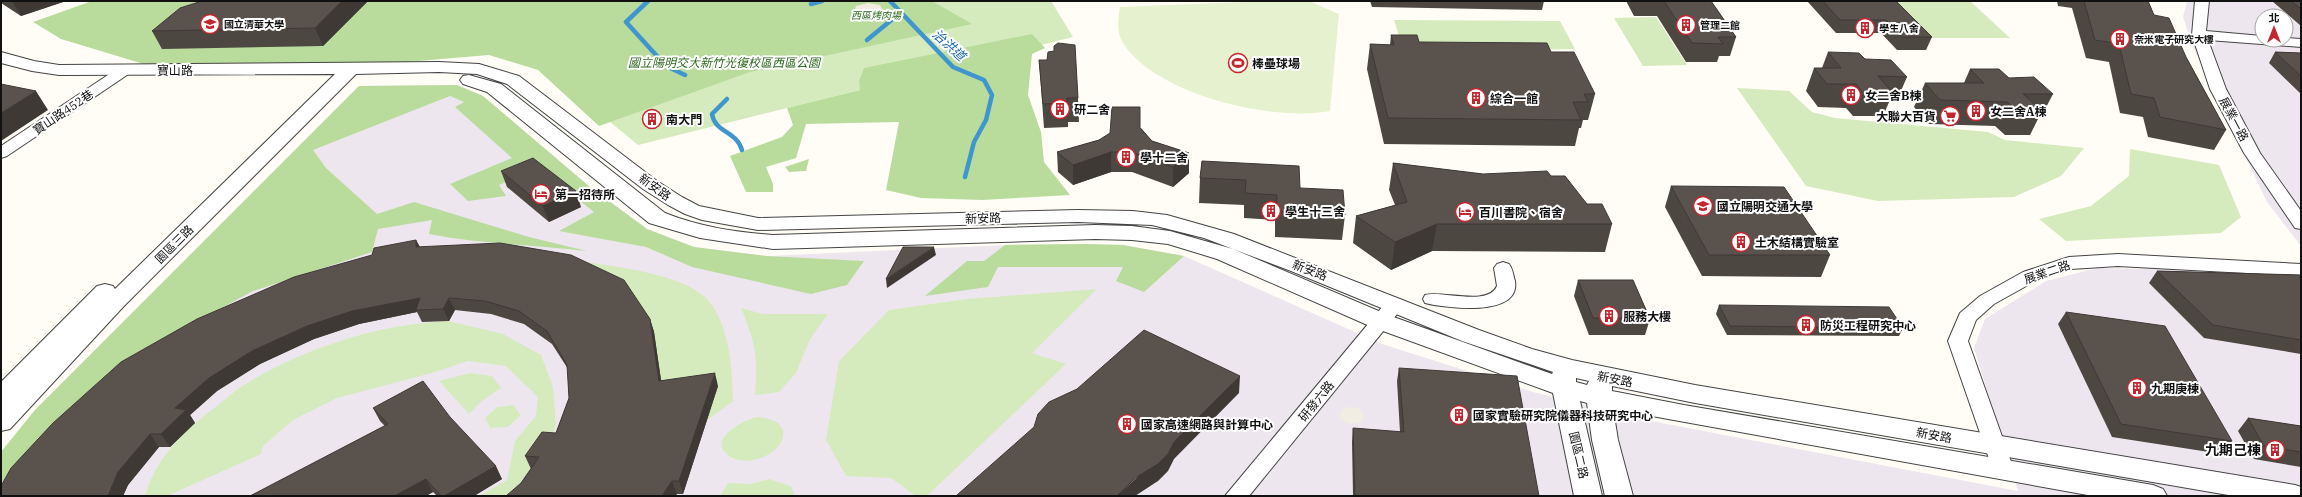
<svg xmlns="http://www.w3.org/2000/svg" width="2302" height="497" viewBox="0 0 2302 497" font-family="'IBM Plex Serif','Noto Sans TC',serif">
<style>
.industrial{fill:#eee6ef;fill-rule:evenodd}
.green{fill:#d5ebbd}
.forest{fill:#b9dc9c}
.pitch{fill:#e6f2cf}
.plaza{fill:#f1ede2}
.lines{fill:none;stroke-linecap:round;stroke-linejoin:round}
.stream{stroke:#3f96cf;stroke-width:4.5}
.minor-casing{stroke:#444;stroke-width:2}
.tertiary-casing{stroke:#444;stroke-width:2}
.minor{fill:#fff;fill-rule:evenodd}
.tertiary{fill:#fff;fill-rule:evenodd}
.wall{fill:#4d4742}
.shaded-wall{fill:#3f3936}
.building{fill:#5a524d;stroke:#3f3936}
.labels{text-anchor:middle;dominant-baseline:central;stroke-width:4;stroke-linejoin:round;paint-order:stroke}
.far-park-label{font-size:10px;font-style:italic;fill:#2f6b1f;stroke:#fff}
.far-poi-label{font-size:10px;font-weight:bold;fill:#111;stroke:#fff;text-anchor:start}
.park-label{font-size:12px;font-style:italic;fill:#2f6b1f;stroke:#fff}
.poi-label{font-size:12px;font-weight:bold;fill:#111;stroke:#fff;text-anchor:start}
.street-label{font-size:12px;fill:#111;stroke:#fff}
.water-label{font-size:13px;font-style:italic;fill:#1768a6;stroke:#fff}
.near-poi-label{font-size:14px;font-weight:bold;fill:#111;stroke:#fff;text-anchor:end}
</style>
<rect width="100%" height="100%" fill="#fffdf5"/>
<g class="industrial">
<path d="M2187,1H2301V246L2267,202L2193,47L2183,17ZM2262,16H2286V40H2262Z"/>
<polygon points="457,85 483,96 590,187 647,229 694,247 767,256 1005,245 1086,244 1123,245 1184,256 1382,344 1533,392 1646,420 2018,491 1974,348 1985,319 2046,281 2097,268 2168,269 2301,279 2301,496 1,496 1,452 35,410 359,86"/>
</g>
<g class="green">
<polygon points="640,1 1051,1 1073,37 638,145 603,116"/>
<polygon points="1882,1 1970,1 2010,38 1918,38"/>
<polygon points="1656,17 1687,65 1643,66 1614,18"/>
<polygon points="1394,20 1560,21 1575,49 1404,52"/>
<polygon points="1737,88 1789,91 1812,112 1835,118 1988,132 2005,140 2084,148 2061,176 2014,197 1878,201 1806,186"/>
<polygon points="2130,149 2219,165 2241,217 2221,233 2066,241 2039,219 2091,206 2129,176"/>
<path d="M562,259C598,264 680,272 705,297C730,322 732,368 733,401L706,421L663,394Z"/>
<polygon points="1097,289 1032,353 1066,364 927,496 916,496 891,478 846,476 826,440 839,361 889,310 967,299"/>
<path d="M741,308L763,314H828L810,339L796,373L779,392L755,395C758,356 756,344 741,308Z"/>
<path d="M449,321L503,334L541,355L553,387L556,425L548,445L515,490L509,496H479L507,480L515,441L536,416L538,397L506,366L468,361L432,373L337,398L293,420L263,446L261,454L167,496H145C155,459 183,432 213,409C223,401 233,392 244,385C304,348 378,324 449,321Z"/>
<polygon points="470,373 492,376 501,388 483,400 469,414 439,381"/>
<polygon points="513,405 521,415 508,427 490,428 485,418 497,407"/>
<path d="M757,417C770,418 788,423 782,440C774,458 745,467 729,456C705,439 744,420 757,417Z"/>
<polygon points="769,479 791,486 795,496 720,496 728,483 751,484"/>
</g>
<g class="forest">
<polygon points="92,1 932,1 972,24 750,72 599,126 538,70 489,55 383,64 147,65 61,39 33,22"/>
<polygon points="1032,34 1045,48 1032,54 1028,95 1041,132 1044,162 1070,195 982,200 921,198 886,190 899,122 806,124 796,158 766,167 773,184 773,192 746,192 730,156 782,137 793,125 787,108 860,90 859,81 864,68"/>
<path d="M457,85L483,96L590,187L647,229L694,247L767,256L864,261L847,285L811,294L692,267L646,247L559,231L594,212L538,167L499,185L506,196L468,201L450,184L512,158L455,107L464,102L450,96L313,150L326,168L377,214L414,202L529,237L587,251C534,245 481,244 429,234L432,220L378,229L372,252L253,291L140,352L10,472L1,484V452L35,410L359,86Z"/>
<polygon points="809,159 806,171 789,172 785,167"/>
<polygon points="1086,244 1123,245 1184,256 1144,292 1116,281 1123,267 998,267 988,287 925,296 967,261 984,261 1005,245"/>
</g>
<path class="pitch" d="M1271,1H1309L1339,14L1330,111C1273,122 1156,95 1123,43C1116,32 1118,19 1120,7Z"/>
<g class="plaza">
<polygon points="868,3 880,5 882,9 877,14 869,16 859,15 854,12 856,6"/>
<polygon points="1350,407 1358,408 1363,413 1364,419 1360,423 1348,424 1339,417 1342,409"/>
</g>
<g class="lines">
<g class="stream">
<polyline points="648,1 626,22 666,66 685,75"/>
<polyline points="890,1 953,67 984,80 992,95 986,120 974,142 965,177"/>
<polyline points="811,4 822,1"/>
<polyline points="867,40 900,13"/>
<path d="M727,99L712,114C715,133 736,130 742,150"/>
</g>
<g class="minor-casing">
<g id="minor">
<polygon points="2195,1 2209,1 2206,31 2262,36 2262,40 2286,40 2286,38 2301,39 2301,47 2208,40 2226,89 2260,153 2301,211 2301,229 2295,228 2244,153 2210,89 2192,35"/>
<polygon points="125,66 130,67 132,70 130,73 7,156 1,158 1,146 120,67"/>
<polygon points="2118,254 2301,264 2301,276 2118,266 2071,269 2037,280 1994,304 1976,320 1968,341 2014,470 2011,476 2003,478 1995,476 1948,341 1960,313 1980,296 2023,272 2069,257"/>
<path d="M1503,262L1509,264C1513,269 1513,275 1515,281C1521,318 1445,308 1425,303L1423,299L1425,295C1442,290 1488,307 1497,286L1494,268L1497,264Z"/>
<polygon points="1395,298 1402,300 1405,304 1402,308 1249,496 1225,496 1388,300"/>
</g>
</g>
<g class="tertiary-casing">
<path id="tertiary" d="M1,52L34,61L59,65L439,62L479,64L519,76L657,181L682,197L699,206L758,218L1078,210L1133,211L1167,215L1234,234L1479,330L1532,349L1572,360L1695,385L2295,485L2301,487V496H2234L1695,403L1612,386V391L1684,405L2153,485L2163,489L2167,496H2093L1613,409L1618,440L1633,496H1605L1592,440L1587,403L1580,401L1602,496H1574L1553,393L1372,327L1217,259L1168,244L1132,240L1095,239L773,249L700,238L649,223L487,92L463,84L460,80L463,76L469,75L501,84L665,213C700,227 735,232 773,235L1095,225L1132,226L1170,231L1233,249L1388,315L1552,374L1553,372L1462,341L1291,271L1204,238L1152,225L1078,222L758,230L702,220L685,214L668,205L643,189L507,84L477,74L439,72L356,74L124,306L10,429L1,431V382L97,286L105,284L113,286L115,289L335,74L59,75L32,71L1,63ZM1576,378L1589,381L1587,385L1576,382Z"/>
</g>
<use href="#minor" class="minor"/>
<use href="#tertiary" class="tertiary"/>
</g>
<g class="wall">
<polygon points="1,1 66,1 21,16 1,3"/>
<polygon points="202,1 368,1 323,46 162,49 152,31"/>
<polygon points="1370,1 1544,1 1542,10 1372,7"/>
<polygon points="1626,1 1711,1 1736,37 1730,56 1719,56 1717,62 1686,62 1657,16 1634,16"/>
<polygon points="1807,1 1896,1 1932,37 1926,50 1897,50 1881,33 1836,33"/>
<polygon points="2057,1 2148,1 2154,15 2186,57 2226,130 2214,150 2148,137 2143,117 2120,113 2109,62 2086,58 2072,8 2058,6"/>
<polygon points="2272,1 2301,1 2301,26"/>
<polygon points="1391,35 1419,42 1551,52 1595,94 1588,120 1583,120 1581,128 1579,128 1575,146 1384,144 1367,69 1370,44 1390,45"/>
<polygon points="1828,52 1865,59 1907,77 1897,100 1890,100 1883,116 1853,116 1846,108 1818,107 1806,91 1814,68 1822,68"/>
<polygon points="2275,52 2301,53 2301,94 2269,63"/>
<polygon points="1039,60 1078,98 1079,122 1068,122 1068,127 1044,128"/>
<polygon points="1970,69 2009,78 2053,94 2041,117 2039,117 2030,135 2005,135 1995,126 1929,124 1914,107 1925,83 1964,83"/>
<polygon points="1141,128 1152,141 1189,153 1189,173 1173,187 1132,172 1111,172 1073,185 1058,172 1057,152"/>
<polygon points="1202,161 1300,188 1345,215 1342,240 1275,237 1275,220 1244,218 1244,205 1199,203 1200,178"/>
<polygon points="1393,163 1483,174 1551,176 1587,204 1612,224 1605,252 1432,251 1391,270 1353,243 1356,216 1395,205 1389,190"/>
<polygon points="501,171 581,207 549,222 507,187"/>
<polygon points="1671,186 1830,255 1821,277 1702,276 1665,207"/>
<polygon points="416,240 420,247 650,319 654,332 661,380 718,386 683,494 677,494 521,483 531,469 525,456 556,433 569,398 568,369 552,344 524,324 491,314 455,310 449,321 422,322 417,312 359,324 314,339 260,364 217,391 190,415 195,423 170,447 159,447 128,485 123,496 1,496"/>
<polygon points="2157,271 2301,275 2301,354 2204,338 2149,283"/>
<polygon points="1578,280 1650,319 1645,335 1589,335 1574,296"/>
<polygon points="1719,305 1903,328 1899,336 1727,335 1716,314"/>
<polygon points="2066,312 2232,441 2222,454 2112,437 2058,324"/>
<polygon points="1399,368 1539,496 1353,496 1352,442 1353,428 1400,432 1397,381"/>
<polygon points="373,408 450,417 502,479 474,496 437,496 433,492 426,496 250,496 385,426 380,421"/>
<polygon points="2248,418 2301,426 2301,467 2254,459 2238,431"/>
</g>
<g class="shaded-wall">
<polygon points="12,1 66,1 21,16"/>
<polygon points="342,1 368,1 323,46 315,28"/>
<polygon points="36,91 48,110 1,141 1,113"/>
<polygon points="1067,98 1068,122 1068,127 1067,103"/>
<polygon points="1111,152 1111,172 1073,185 1073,165"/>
<polygon points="1189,153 1189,173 1173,187 1173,167"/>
<polygon points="576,191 581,207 549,222 543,206"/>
<polygon points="1437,224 1432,251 1391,270 1395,242"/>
<polygon points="416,240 422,252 416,247"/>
<polygon points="934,247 936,255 887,288 886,279"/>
<polygon points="420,298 416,310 417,312 359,324 314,339 260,364 217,391 190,415 195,423 170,447 161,434 175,408 209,378 252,351 307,326 352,311"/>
<polygon points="449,298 455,310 449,321 443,309"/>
<polygon points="650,319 654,332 663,394 659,381"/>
<polygon points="715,373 718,386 683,494 679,481"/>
<polygon points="1240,376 1239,393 1174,459 1168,471 1158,481 1135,496 1117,496 1174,442"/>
<polygon points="150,434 159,447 128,485 123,496 108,496 118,472"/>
<polygon points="496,466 502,479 474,496 444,496"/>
<polygon points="426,479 433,492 426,496 394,496"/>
<polygon points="672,481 677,494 676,496 662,496"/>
</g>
<g class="building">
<polygon points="202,1 342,1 315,28 152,31 180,8"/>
<polygon points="1664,1 1711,1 1736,37 1718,37 1723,44 1692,43"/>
<polygon points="1823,1 1896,1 1932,37 1902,37 1886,20 1840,20"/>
<polygon points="2084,1 2148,1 2154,15 2169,18 2186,57 2226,130 2160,117 2154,98 2131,94 2119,44 2095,40"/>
<polygon points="2291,1 2301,1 2301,9"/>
<polygon points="1391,35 1417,35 1419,42 1547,43 1551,52 1574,52 1595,94 1584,94 1588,102 1573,102 1581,120 1388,118 1370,44 1394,45"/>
<polygon points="1058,43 1075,45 1078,98 1067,98 1067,103 1043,104 1039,60 1047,60 1048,52 1054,51 1054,46"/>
<polygon points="1828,52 1859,53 1865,59 1891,60 1907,77 1878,76 1893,93 1863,93 1856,84 1827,84 1814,68 1841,68"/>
<polygon points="2275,52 2301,53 2301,76"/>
<polygon points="1970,69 1999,69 2009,78 2034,77 2053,94 2023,94 2042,111 2017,111 2007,102 1940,100 1925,83 1984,83"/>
<polygon points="1,84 36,91 1,113"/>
<polygon points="1112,107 1140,107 1140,128 1152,141 1189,153 1173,167 1131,152 1111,152 1073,165 1057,152 1099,140 1110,133"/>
<polygon points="533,158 576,191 543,206 501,171"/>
<polygon points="1202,161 1299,166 1300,188 1343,190 1345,215 1277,211 1277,195 1245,193 1246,180 1200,178"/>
<polygon points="1393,163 1483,174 1547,171 1551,176 1565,176 1587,204 1602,204 1612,224 1437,224 1395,242 1356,216 1407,202"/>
<polygon points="1671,186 1784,187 1830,255 1709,255"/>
<polygon points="416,240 416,247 500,243 571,255 624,280 650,319 659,381 715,373 679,481 672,481 662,496 506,496 521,483 539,457 525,456 542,432 556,433 569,398 567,365 547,331 519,311 485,301 449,298 443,309 416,310 420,298 352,311 307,326 252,351 209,378 175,408 186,410 161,434 150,434 118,472 108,496 1,496 1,486 11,468 53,423 121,362 197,319 294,277 372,255 374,248"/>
<polygon points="903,247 934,247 886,279"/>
<polygon points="2157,271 2301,275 2301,340 2213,325"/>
<polygon points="1578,280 1633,280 1650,319 1593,318"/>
<polygon points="1719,305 1889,307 1903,328 1730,326"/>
<polygon points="2066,312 2165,326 2232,441 2121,424"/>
<polygon points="1144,330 1240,376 1174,442 1168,454 1158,464 1135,478 1117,496 959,496 957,495 1034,427 1038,414 1049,402 1077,389"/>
<polygon points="1399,368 1517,376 1539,496 1355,496 1353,428 1404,432"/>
<polygon points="423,381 450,417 496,466 444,496 441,496 426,479 394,496 250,496 388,424 373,408"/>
<polygon points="2248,418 2301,426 2301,452 2264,446"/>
</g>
<defs>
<g id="university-ring" transform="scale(1)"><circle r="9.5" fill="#fff" stroke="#c4262e" stroke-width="1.5"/><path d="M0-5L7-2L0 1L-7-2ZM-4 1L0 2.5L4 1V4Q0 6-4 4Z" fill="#c4262e"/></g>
<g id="building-ring" transform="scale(1)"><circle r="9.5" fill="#fff" stroke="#c4262e" stroke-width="1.5"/><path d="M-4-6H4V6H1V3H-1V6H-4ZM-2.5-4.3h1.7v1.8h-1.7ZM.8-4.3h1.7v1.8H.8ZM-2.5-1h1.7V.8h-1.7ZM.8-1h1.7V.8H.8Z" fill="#c4262e"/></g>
<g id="stadium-ring" transform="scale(1)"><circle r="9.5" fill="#fff" stroke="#c4262e" stroke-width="1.5"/><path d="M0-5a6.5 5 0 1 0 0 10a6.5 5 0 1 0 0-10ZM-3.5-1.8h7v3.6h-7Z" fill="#c4262e"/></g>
<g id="supermarket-ring" transform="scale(1)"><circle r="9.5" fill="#fff" stroke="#c4262e" stroke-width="1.5"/><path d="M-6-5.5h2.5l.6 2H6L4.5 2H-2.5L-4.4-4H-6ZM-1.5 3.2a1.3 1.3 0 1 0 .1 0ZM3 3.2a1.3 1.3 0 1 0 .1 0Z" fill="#c4262e"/></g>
<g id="hotel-ring" transform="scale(1)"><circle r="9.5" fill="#fff" stroke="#c4262e" stroke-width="1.5"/><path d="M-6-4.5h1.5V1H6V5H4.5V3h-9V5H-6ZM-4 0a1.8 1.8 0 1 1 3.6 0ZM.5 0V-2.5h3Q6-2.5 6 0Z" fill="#c4262e"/></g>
</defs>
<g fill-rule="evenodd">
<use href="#university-ring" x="210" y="24"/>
<use href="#building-ring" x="1686" y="25"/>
<use href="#building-ring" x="1865" y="28"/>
<use href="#building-ring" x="2120" y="39"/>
<use href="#stadium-ring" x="1238" y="63"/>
<use href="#building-ring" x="1851" y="95"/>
<use href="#building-ring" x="1476" y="98"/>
<use href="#building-ring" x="1060" y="109"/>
<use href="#building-ring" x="1976" y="111"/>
<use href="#supermarket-ring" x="1950" y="116"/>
<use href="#building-ring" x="652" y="119"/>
<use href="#building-ring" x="1126" y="157"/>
<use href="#hotel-ring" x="541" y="194"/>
<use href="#university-ring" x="1703" y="206"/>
<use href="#building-ring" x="1271" y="211"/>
<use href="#hotel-ring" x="1465" y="212"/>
<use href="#building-ring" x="1741" y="242"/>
<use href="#building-ring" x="1609" y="316"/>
<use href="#building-ring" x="1806" y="325"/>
<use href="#building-ring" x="2137" y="388"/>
<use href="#building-ring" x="1459" y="415"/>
<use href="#building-ring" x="1127" y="424"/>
<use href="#building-ring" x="2275" y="450"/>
</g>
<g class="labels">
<g class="far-park-label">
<text x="876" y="15">西區烤肉場</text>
</g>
<g class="far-poi-label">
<text x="224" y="24">國立清華大學</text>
<text x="1700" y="25">管理二館</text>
<text x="1879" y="28">學生八舍</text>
<text x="2134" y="39">奈米電子研究大樓</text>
</g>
<g class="park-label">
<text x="724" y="62">國立陽明交大新竹光復校區西區公園</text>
</g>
<g class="poi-label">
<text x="1252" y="63">棒壘球場</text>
<text x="1865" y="95">女二舍B棟</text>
<text x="1490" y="98">綜合一館</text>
<text x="1074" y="109">研二舍</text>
<text x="1990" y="111">女二舍A棟</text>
<text x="1936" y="116" text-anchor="end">大聯大百貨</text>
<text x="666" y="119">南大門</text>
<text x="1140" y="157">學十二舍</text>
<text x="555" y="194">第一招待所</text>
<text x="1717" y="206">國立陽明交通大學</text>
<text x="1285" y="211">學生十三舍</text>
<text x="1479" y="212">百川書院、宿舍</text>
<text x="1755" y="242">土木結構實驗室</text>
<text x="1623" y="316">服務大樓</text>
<text x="1820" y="325">防災工程研究中心</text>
<text x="2151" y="388">九期庚棟</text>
<text x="1473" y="415">國家實驗研究院儀器科技研究中心</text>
<text x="1141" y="424">國家高速網路與計算中心</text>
</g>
<g class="street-label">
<text x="175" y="70">寶山路</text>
<text transform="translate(63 112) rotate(-34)">寶山路452巷</text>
<text transform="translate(2234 119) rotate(62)">展業一路</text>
<text transform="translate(655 187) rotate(35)">新安路</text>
<text transform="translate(983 218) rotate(-2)">新安路</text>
<text transform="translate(174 244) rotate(-45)">園區三路</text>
<text transform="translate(1310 270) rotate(21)">新安路</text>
<text transform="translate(2047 272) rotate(-19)">展業二路</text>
<text transform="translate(1615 379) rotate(11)">新安路</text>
<text transform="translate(1316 401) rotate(-51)">研發六路</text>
<text transform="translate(1934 435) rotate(10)">新安路</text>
<text transform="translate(1579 455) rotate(77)">園區二路</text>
</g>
<g class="water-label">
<text transform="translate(949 45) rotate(42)">治洪道</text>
</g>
<g class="near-poi-label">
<text x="2261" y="450">九期己棟</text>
</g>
</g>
<rect width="2302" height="497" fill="none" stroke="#111111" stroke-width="4"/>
<g transform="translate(2274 28)"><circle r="19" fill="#ffffff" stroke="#a0a0a0"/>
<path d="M0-3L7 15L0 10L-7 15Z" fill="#c4262e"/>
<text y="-6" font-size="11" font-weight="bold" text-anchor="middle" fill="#111111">北</text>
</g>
</svg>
